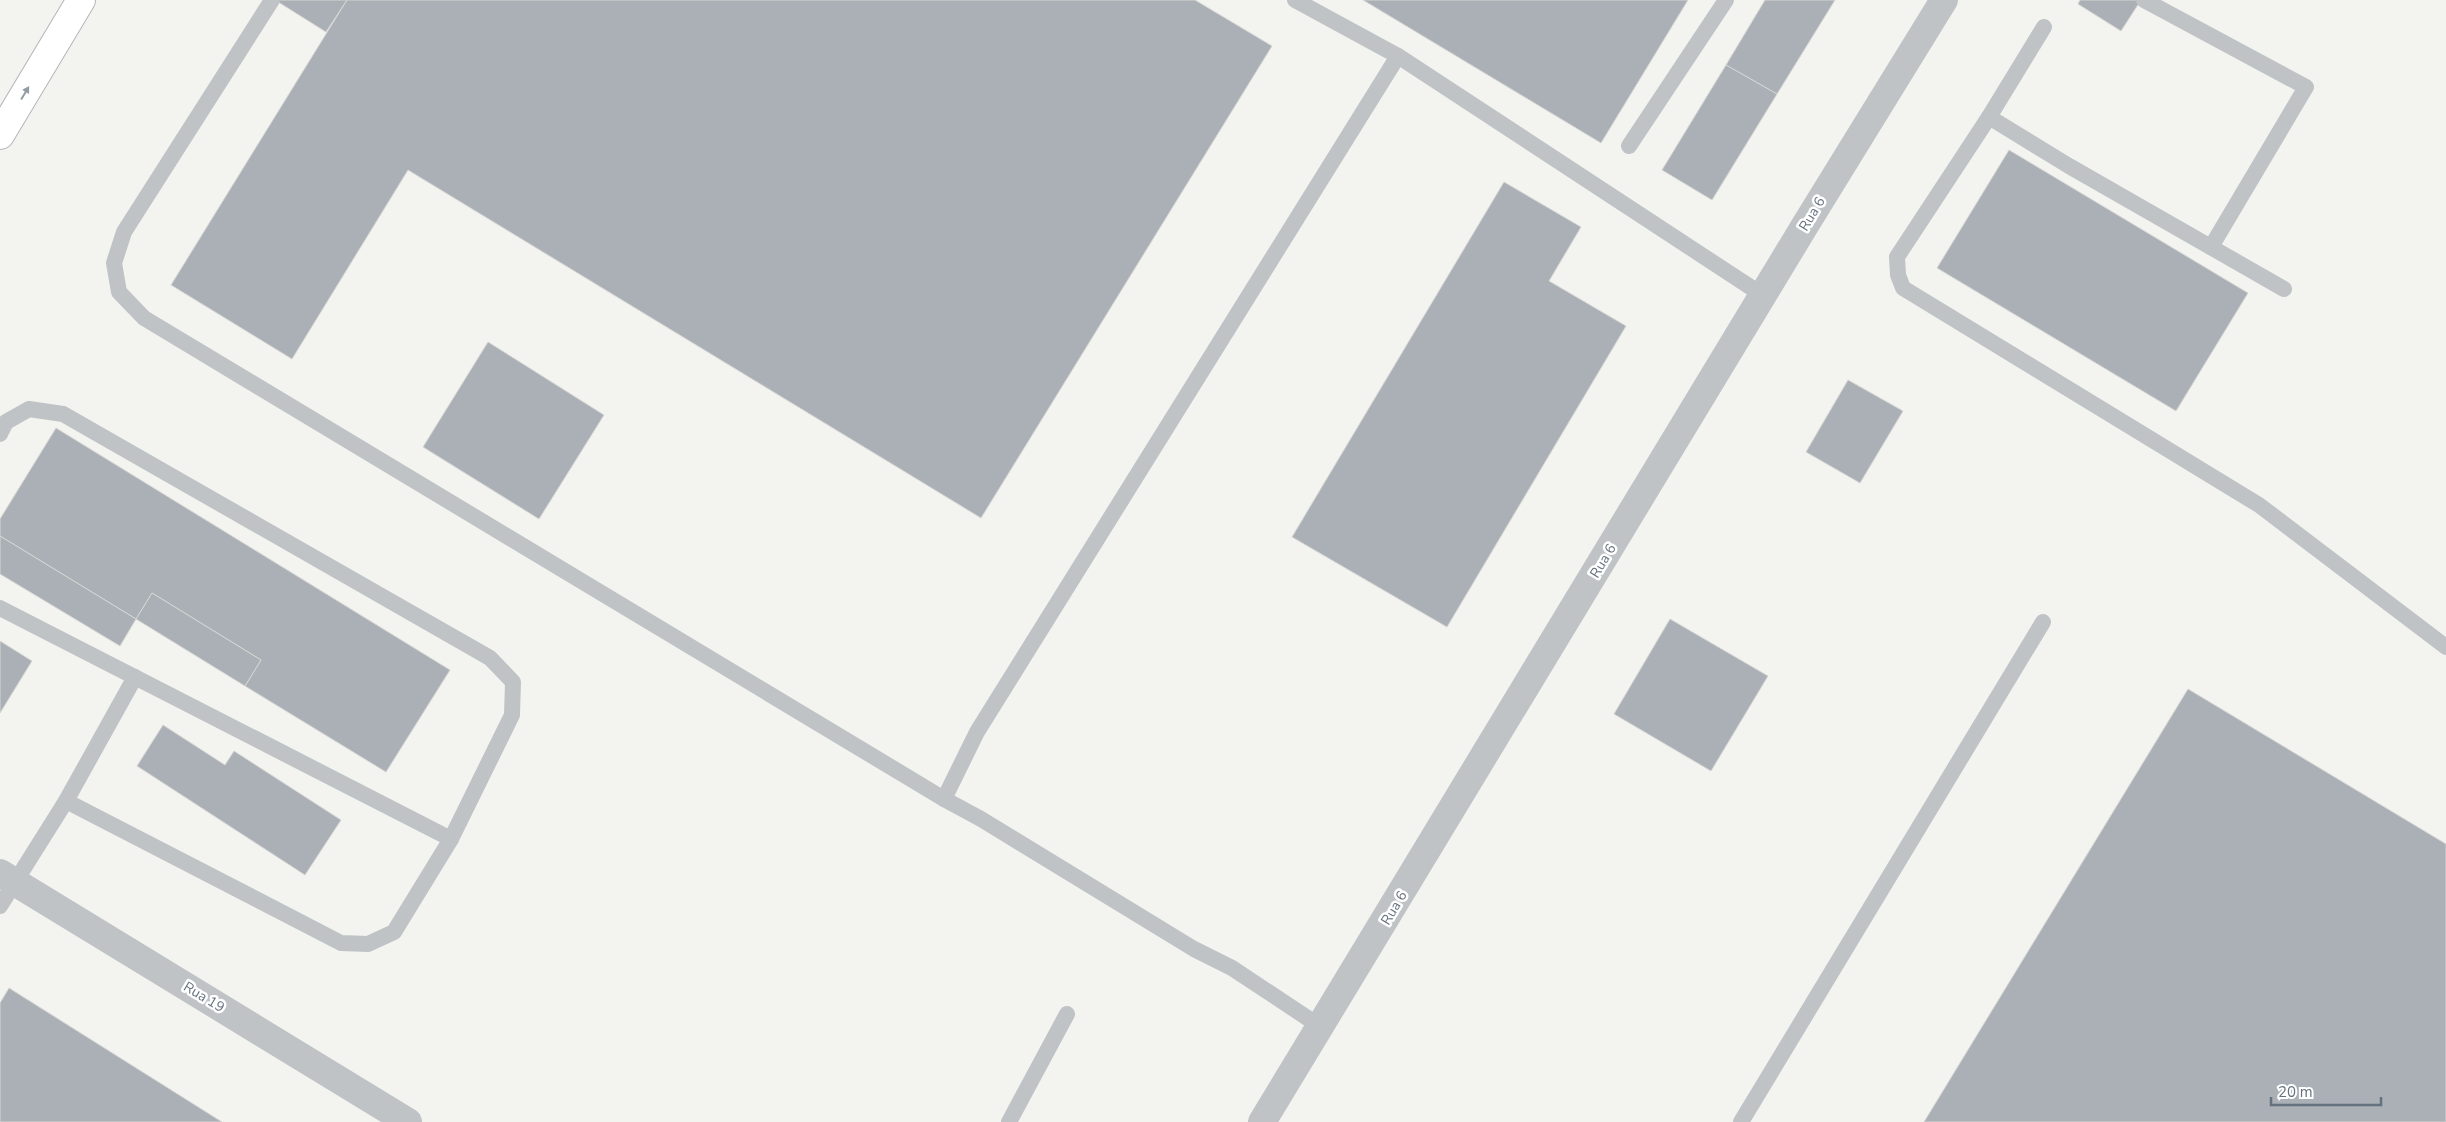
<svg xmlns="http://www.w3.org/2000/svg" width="2446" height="1122" viewBox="0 0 2446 1122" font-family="'Nunito Sans',sans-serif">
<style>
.building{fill:#aab0b5;stroke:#d5d5d3}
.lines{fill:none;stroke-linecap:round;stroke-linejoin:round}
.secondary-casing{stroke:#b2b6ba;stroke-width:30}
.lane{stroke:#bfc3c6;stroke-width:16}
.street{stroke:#bfc3c6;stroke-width:28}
.secondary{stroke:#fff;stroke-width:28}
.oneway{fill:#929ca5}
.labels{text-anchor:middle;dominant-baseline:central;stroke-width:5;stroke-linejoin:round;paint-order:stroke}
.street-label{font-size:14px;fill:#64727f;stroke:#fff}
</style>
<rect width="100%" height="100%" fill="#f3f4f0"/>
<g class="building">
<polygon points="275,0 347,0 326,32"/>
<polygon points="347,0 1195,0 1272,46 981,518 408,170 292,359 171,285"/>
<polygon points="1363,0 1688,0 1601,143"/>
<polygon points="1765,0 1835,0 1777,94 1726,65"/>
<polygon points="2080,0 2141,0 2121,31 2078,4"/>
<polygon points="1726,65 1777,94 1712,200 1662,170"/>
<polygon points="2009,150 2248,293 2176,411 1937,268"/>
<polygon points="1504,182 1581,227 1549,281 1626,326 1447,627 1292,537"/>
<polygon points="488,342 604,415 539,519 423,447"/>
<polygon points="1848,380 1903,411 1860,483 1806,452"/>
<polygon points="56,428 450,670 386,772 245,686 261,660 152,593 136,619 0,536 0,519"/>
<polygon points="0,536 136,619 120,646 0,574"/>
<polygon points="152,593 261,660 245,686 136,619"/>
<polygon points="1670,619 1768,676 1711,771 1614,714"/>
<polygon points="0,641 32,661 0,713"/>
<polygon points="2188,689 2446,844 2446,1122 1924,1122"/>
<polygon points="163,725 225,765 234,751 341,820 305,875 137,766"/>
<polygon points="9,988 222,1122 0,1122 0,1003"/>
</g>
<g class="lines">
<g class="secondary-casing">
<polyline id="secondary" points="0,135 81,0"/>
</g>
<g class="lane">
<polyline points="272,0 124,232 114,263 119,292 144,318 944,799"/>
<polyline points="1295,0 1398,56 1764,296"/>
<polyline points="2144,0 2306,87 2211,247"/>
<polyline points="2044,27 1989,117 2069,166 2284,289"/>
<polyline points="1989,117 1897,257 1898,275 1903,288 2259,505 2446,647"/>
<polyline points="1629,146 1726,0"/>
<polyline points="0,434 6,422 29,409 63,414 490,658 513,682 512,715 451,839 394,932 368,944 341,943 66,801"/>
<polyline points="0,608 451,839"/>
<polyline points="0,906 66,801 135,677"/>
<polyline points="1321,1027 1232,968 1194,949 981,819 944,799 977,732 1398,56"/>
<polyline points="1009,1122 1067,1014"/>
<polyline points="1741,1122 2043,622"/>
</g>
<g class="street">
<polyline points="0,873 408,1122"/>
<polyline points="1262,1122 1804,227 1944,0"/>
</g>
<use href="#secondary" class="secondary"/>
</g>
<defs><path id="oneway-solid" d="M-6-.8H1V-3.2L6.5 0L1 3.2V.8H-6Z" transform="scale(1.25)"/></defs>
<use class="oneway" href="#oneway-solid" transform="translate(25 93) rotate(-59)"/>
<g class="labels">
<g class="street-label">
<text transform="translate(1812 214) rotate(-59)">Rua 6</text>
<text transform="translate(1603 561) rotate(-59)">Rua 6</text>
<text transform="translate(1394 908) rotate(-59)">Rua 6</text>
<text transform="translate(204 997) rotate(31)">Rua 19</text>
</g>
</g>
<path d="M2271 1097v8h110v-8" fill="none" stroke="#64727f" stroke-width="2.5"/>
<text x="2278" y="1097" font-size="15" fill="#64727f" stroke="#ffffff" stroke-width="4" paint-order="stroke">20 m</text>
</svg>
